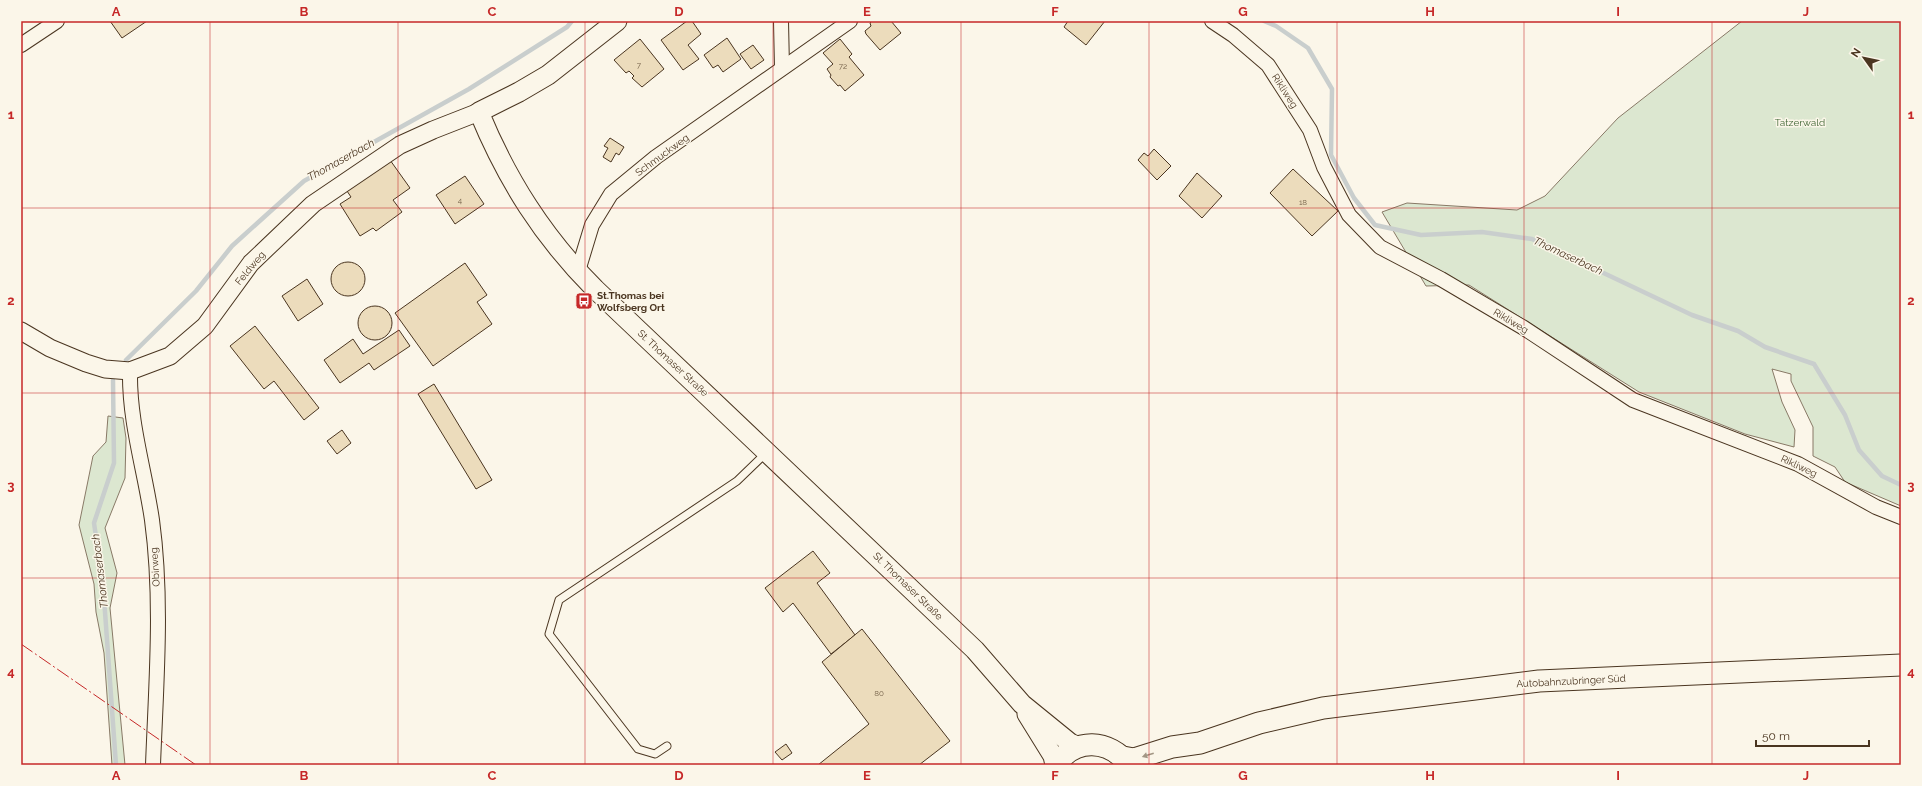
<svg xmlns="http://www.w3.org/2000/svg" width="1922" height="786" viewBox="0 0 1922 786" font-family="Raleway,sans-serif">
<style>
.green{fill:#dce7d0;stroke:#887966}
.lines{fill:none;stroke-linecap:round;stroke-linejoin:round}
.stream{stroke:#c9cecd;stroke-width:4.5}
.building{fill:#ecdcbc;stroke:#4a3520}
.service-casing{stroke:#4a3520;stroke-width:9}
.minor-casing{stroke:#4a3520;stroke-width:16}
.tertiary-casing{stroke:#4a3520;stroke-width:19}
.secondary-casing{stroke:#4a3520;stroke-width:21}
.primary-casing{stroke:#4a3520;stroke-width:23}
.service{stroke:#fbf6e9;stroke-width:7}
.minor{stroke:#fbf6e9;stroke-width:14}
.tertiary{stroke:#fbf6e9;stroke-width:17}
.secondary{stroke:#fbf6e9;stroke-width:19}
.primary{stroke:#fbf6e9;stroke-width:21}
.power{stroke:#c62828;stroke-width:1;stroke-dasharray:14 3 2 3;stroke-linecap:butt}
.oneway{fill:#a29684}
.grid{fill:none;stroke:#c62828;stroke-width:1;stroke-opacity:0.55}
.labels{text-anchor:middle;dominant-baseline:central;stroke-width:3;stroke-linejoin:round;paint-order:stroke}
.number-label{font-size:8px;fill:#725f47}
.street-label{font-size:10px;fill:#4a3520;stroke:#fbf6e9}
.park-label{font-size:10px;fill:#436837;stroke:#fbf6e9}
.poi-label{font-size:10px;font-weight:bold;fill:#4a3520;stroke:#fbf6e9;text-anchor:start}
.water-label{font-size:11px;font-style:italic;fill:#4a3520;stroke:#fbf6e9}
.neatline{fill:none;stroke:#c62828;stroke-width:1.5}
.grid-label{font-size:13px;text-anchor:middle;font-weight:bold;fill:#c62828}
</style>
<rect width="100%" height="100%" fill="#fbf6e9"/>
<g class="green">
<polygon points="1742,21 1901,21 1901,506 1845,482 1835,467 1813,456 1813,427 1791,381 1791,374 1772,369 1782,402 1795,430 1794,447 1745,434 1639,392 1469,285 1426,286 1382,212 1407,203 1517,210 1545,196 1618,118"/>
<polygon points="108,416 123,418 126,438 125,478 105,528 117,573 110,608 125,765 112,765 104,653 96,612 94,584 79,525 93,456 106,442"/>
</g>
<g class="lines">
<g class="stream">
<polyline points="1264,21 1276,26 1308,48 1332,89 1331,155 1354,198 1375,225 1421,235 1482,232 1532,239 1692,315 1738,331 1765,347 1814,364 1845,415 1859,450 1882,476 1901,485"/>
<polyline points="126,360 196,291 232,246 304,181 469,89 567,27 572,21"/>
<polyline points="113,380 114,463 94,523 103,584 116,765"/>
</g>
</g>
<g class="building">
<polygon points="110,21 147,21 122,38"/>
<polygon points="687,21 692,21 701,34 688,45 699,59 683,70 661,40"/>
<polygon points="872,21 891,21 901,33 880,50 866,34 865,31 871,26 870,23"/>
<polygon points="1068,21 1105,21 1086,45 1064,27"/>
<polygon points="727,38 741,59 723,72 718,65 713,68 704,55"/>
<polygon points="640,39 664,69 642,87 632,78 634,76 629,71 626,73 614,60"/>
<polygon points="840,39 852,54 849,57 864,75 845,91 840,85 838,86 830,77 831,75 827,69 833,64 823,53"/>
<polygon points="753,45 764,60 751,69 740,54"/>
<polygon points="610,138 624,147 619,155 616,153 611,162 603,157 608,148 604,146"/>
<polygon points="1154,149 1171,166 1157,180 1138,160 1144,153 1148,156"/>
<polygon points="390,160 410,188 393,200 402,212 376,231 373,228 360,236 340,204 351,197 347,191"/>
<polygon points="1293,169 1338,211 1312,236 1270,193"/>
<polygon points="1197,173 1222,196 1202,218 1179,196"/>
<polygon points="465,176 484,204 455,224 436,195"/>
<circle cx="348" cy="279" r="17"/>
<polygon points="465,263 487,295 477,302 492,324 433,366 395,313"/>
<polygon points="307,279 323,304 298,321 282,296"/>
<circle cx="375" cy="323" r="17"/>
<polygon points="255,326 319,408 304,420 274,381 264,389 230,346"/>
<polygon points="399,330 410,346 374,370 369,363 340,383 324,360 353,339 363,354"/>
<polygon points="434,384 492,480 476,489 418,394"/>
<polygon points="342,430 351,443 337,454 327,441"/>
<polygon points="813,551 830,573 817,583 855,635 831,654 793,603 783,612 765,588"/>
<polygon points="862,629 950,741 919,765 818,765 869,724 822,662"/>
<polygon points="786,744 792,753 782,760 775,752"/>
</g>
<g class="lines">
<g class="service-casing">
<polyline id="service" points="667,746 655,754 638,749 549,634 559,600 737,481 767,452"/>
</g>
<g class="minor-casing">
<g id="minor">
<polyline points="781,21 782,68"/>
<polyline points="1212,21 1233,35 1268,65 1310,130 1324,167 1349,215 1380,247 1441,279 1524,328 1633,400 1798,464 1876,507 1901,517"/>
<polyline points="21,45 57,21"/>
<polyline points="578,271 592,225 611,194 656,157 850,21"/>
<path d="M130,371C129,422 145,471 152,520C163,601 156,684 153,765"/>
</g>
</g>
<g class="tertiary-casing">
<polyline id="tertiary" points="21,331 50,348 86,363 105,369 130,371 170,356 205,326 251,263 313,204 400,145 433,130 479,112"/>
</g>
<g class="secondary-casing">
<g id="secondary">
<path d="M617,21L548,75L519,92L479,112C507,180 543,237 595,289L975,650L1022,704L1070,743L1079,747"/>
<polyline points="1027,714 1053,756 1055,765"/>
</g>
</g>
<g class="primary-casing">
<g id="primary">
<polyline points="1123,757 1134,759 1172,747 1200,743 1259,723 1323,708 1539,681 1901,665"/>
<path d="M1056,765C1075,737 1109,739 1129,765"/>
</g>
</g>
<use href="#service" class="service"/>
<use href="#minor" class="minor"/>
<use href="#tertiary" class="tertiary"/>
<use href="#secondary" class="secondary"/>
<use href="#primary" class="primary"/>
<polyline class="power" points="21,644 196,765"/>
</g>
<defs><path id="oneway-solid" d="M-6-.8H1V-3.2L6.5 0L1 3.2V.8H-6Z"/></defs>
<use class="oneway" href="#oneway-solid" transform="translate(1148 755) rotate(163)"/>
<path class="grid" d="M210,21V765M398,21V765M585,21V765M773,21V765M961,21V765M1149,21V765M1337,21V765M1524,21V765M1712,21V765M21,208H1901M21,393H1901M21,578H1901"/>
<defs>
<g id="bus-square" transform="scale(0.9)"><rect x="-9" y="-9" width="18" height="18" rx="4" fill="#c62828" stroke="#fbf6e9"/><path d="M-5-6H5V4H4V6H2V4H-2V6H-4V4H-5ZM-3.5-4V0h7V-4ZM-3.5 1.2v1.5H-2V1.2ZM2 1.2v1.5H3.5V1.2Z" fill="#fff"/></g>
</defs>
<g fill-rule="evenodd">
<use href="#bus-square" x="584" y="301"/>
</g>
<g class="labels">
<g class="number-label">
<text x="639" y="65">7</text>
<text x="843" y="66">72</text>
<text x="460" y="200">4</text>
<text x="1303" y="202">18</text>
<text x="879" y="693">80</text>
</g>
<g class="street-label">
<text transform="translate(1285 91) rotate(57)">Rikliweg</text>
<text transform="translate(662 155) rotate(-36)">Schmuckweg</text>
<text transform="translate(250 268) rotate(-50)">Feldweg</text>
<text transform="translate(1511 321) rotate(31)">Rikliweg</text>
<text transform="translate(673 363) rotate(43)">St. Thomaser Straße</text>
<text transform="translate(1799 466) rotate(25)">Rikliweg</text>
<text transform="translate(155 567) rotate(-94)">Obirweg</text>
<text transform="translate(908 586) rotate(44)">St. Thomaser Straße</text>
<text transform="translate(1571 681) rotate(-3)">Autobahnzubringer Süd</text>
</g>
<g class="park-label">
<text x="1800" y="122">Tatzerwald</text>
</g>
<g class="poi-label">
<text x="597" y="295">St.Thomas bei<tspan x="597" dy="12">Wolfsberg Ort</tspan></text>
</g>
<g class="water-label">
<text transform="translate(341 160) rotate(-29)">Thomaserbach</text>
<text transform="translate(1568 256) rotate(25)">Thomaserbach</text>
<text transform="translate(100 571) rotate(-97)">Thomaserbach</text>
</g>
</g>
<rect width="1922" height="786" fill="none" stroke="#fbf6e9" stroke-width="44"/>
<g transform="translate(1864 58) rotate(303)" stroke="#fbf6e9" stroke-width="3" paint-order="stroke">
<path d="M0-3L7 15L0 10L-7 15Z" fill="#4a3520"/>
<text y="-6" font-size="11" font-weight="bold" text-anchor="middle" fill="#4a3520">N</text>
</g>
<path d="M1756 740v6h113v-6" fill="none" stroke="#4a3520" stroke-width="2"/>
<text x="1762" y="740" font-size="12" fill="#4a3520" stroke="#fbf6e9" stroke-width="3" paint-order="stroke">50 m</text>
<rect x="22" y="22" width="1878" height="742" class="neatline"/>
<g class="grid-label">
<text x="116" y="16">A</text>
<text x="304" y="16">B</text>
<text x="492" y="16">C</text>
<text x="679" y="16">D</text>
<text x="867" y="16">E</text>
<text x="1055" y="16">F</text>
<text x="1243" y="16">G</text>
<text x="1430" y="16">H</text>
<text x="1618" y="16">I</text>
<text x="1806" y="16">J</text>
<text x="11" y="119">1</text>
<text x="1911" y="119">1</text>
<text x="11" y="305">2</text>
<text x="1911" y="305">2</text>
<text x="11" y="490">3</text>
<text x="1911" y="490">3</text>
<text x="11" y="676">4</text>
<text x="1911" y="676">4</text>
<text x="116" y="780">A</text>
<text x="304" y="780">B</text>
<text x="492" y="780">C</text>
<text x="679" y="780">D</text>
<text x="867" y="780">E</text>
<text x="1055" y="780">F</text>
<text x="1243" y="780">G</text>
<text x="1430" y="780">H</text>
<text x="1618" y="780">I</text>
<text x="1806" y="780">J</text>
</g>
</svg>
